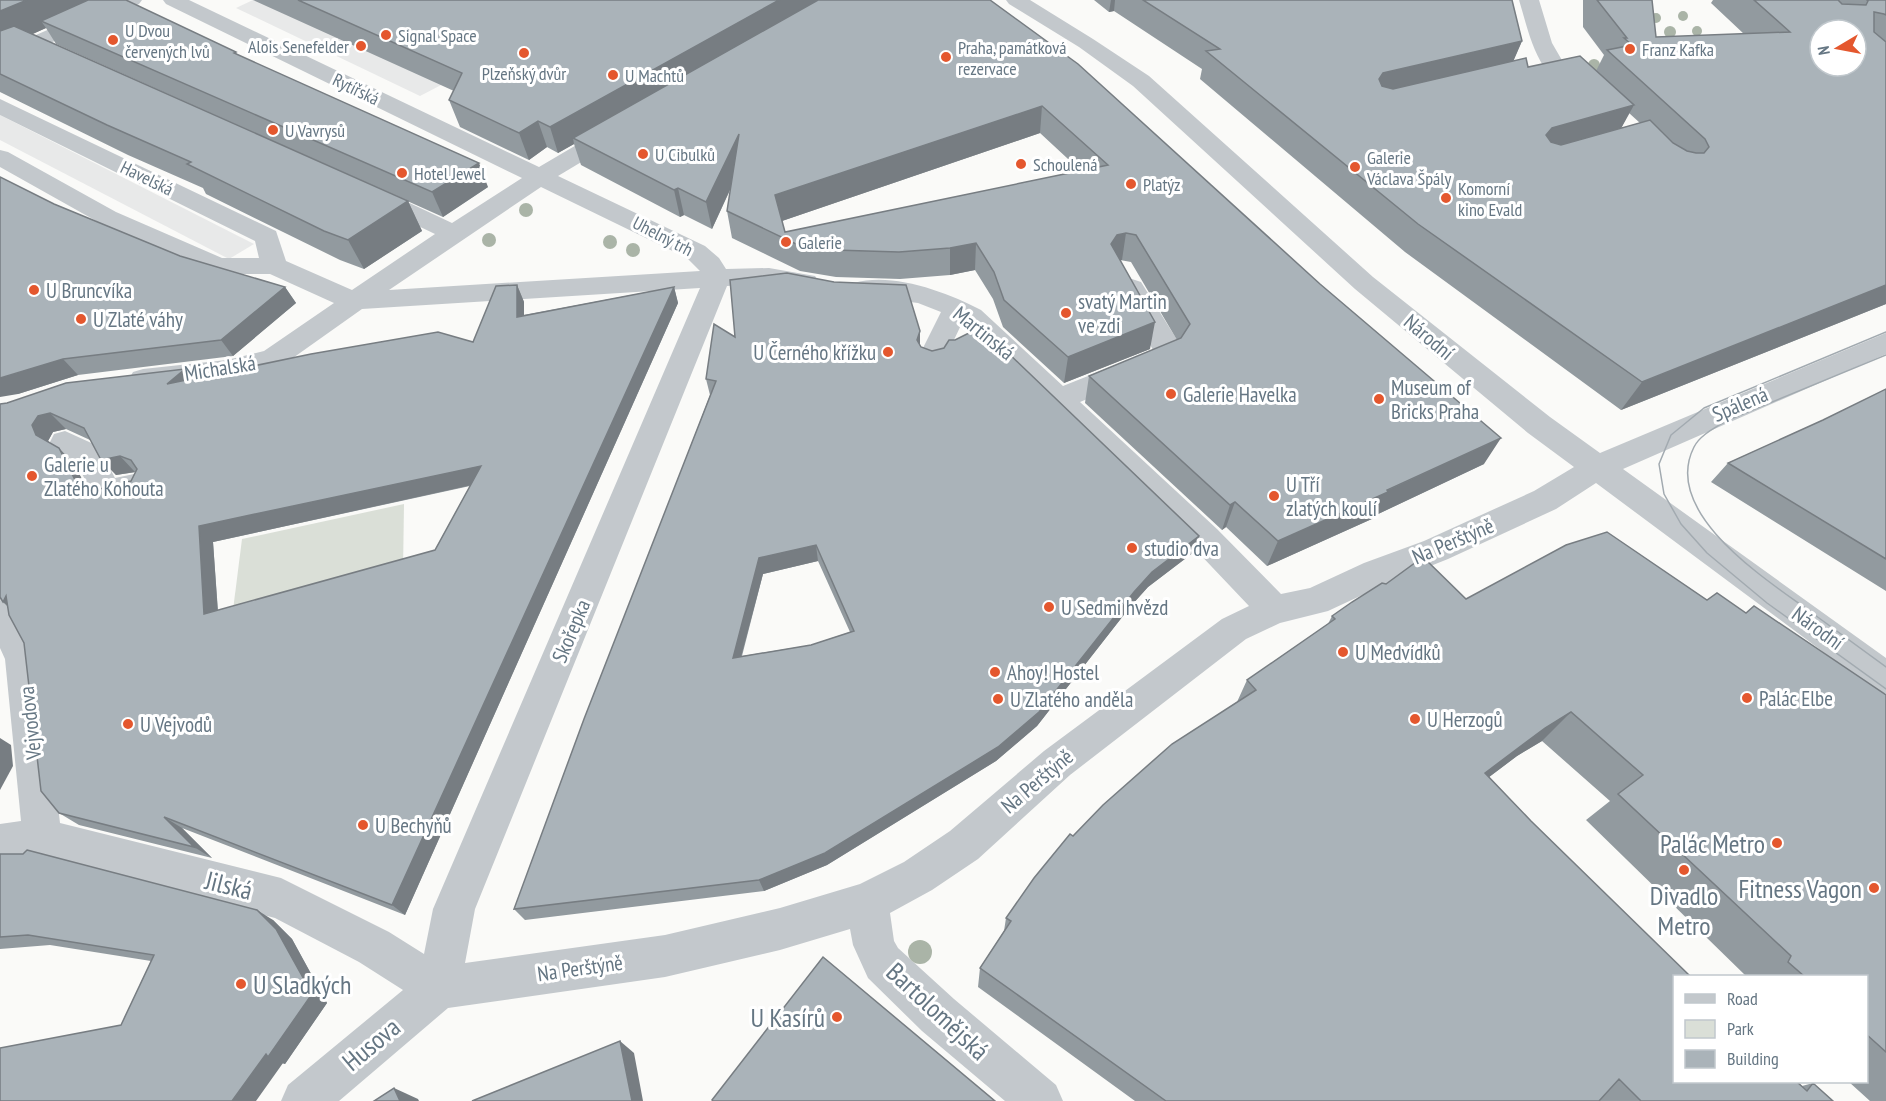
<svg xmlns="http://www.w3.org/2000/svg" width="1886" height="1101" viewBox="0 0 1886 1101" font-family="'PT Sans Narrow',sans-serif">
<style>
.built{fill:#e8e9e9}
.green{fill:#dadfd7}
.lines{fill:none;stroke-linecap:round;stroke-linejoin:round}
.minor{fill:#c3c8cc;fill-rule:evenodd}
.tram{stroke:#a2aab0;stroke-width:1.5}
.tree{fill:#aab4a7}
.wall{fill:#929a9f;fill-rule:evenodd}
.shaded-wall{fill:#777d82}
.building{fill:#aab3b9;stroke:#777d82;stroke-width:1.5;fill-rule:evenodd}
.poi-dot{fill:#e4572e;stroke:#fff;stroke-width:2}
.labels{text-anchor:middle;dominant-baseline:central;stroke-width:6;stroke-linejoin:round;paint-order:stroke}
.far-poi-label{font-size:18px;fill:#657683;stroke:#fff;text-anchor:start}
.far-street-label{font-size:18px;fill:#657683;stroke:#fff}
.poi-label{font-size:21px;fill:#657683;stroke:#fff;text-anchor:start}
.street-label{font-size:21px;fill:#657683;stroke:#fff}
.near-poi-label{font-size:26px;fill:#657683;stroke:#fff;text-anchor:end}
.near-street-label{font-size:26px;fill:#657683;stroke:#fff}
</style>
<rect width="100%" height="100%" fill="#fafaf8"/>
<g class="built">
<polygon points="253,0 613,0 520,44 420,96 236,8"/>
<polygon points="0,115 254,244 229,259 0,140"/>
</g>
<polygon class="green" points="404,504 403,572 233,610 242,539"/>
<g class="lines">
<g class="minor">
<polygon points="115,0 142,0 139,4 0,65 0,51"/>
<path d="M163,0H189L539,167L607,127L615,125L623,127L627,132L623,137L558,176L705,246L719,258L726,269L769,268L815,276L819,282L815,288L806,291L769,284L727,286L475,909L465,963L665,935L780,908L860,884L904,862L950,831L1044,751L1222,619L1249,606L1193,547L962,323L943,363L933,366L923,363L919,356L941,312L918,303L854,295L850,289L854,283C893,272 946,292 981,310L1063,386L1153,350L1119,288L1123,282L1132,279L1141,282L1179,343L1181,350L1174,363L1080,402L1217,529L1281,594L1310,588L1364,563L1424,541L1534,491L1574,467L1528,433L1355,289L1133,86L1079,47L1009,4L1006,0H1030L1093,39L1149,76L1373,277L1550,417L1600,453L1886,333V354L1623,469L1886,658V694L1873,689L1596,483L1556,509L1448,559L1388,583L1328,611L1280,623L1246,639L1070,775L978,859L932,890L890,913L894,941L898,948L954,999L1056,1085L1063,1101H1005L922,1031L868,978L853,945L850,929L780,950L665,977L448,1008L339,1101H281L288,1085L403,990L359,962L275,918L42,857L0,862V824L21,821L5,659L0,648V600L12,604L41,658L60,823L281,878L389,932L424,954L433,909L700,288L362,309L283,365L227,380L143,389L133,386L129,379L133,372L143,369L227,360L264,351L334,303L270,274H218L209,272L98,222L0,167V150L8,152L116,212L222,258H259L255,241L0,115V99L276,231L286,261L352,290L435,234L364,200L361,195L364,190L373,188L382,190L452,223L522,178L166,4ZM541,187L687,258L700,271L389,290Z"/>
<path d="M1519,0H1539L1552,43L1563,62L1560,67L1552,68L1544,67C1531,47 1526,23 1519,0Z"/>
<polygon points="65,431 98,446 115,478 134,474 145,478 150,486 145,494 107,504 96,501 76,462 54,450 50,442 54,434"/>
</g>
<g class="tram">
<polyline points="1886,332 1704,408 1671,435 1659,464 1664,494 1681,524 1707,553 1767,603 1886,689"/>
<path d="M1886,355L1726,421C1715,428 1700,435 1694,447C1661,512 1764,578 1808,610C1834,629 1860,648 1886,667"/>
</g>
</g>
<g class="tree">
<circle cx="1683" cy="16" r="5"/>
<circle cx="1656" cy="18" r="5"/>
<circle cx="1697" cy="31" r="5"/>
<circle cx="1670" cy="32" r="6"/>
<circle cx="1594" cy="65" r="6"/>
<circle cx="526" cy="210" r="7"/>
<circle cx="489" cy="240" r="7"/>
<circle cx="610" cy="242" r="7"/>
<circle cx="633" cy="250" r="7"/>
<circle cx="920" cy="952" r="12"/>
</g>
<g class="wall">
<polygon points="0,0 236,52 237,55 488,187 443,217 56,44 46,28 32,34 408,201 422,231 364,269 340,260 206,194 203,188 128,155 0,92"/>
<path d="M253,0H990L1484,464L1376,515L1374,518L1267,566L1226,527L1222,530L1085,403L1089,376L1177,340L1131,262L1120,260L1150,349L1064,383L1003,327L993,299L975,270L950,275L900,279L836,277L800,271L732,238L727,211L731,188L712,229L684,215L680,217L581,165L574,144L558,153L547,147L529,160L460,127L449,100L454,91ZM1040,133L1081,171L785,232L782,221Z"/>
<path d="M1094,0H1512L1522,41L1513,61L1528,67L1596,71L1604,55L1583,27V0H1652L1656,37L1744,34L1711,3L1713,0H1886V304L1621,410L1405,252L1200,79L1202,69L1114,11L1109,12ZM1629,113L1640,123L1621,128Z"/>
<polygon points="54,204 180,256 285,287 296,303 233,356 78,375 18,394"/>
<path d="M517,285L524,302V315L674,287L678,303L405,915L182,828L212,858L79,825L59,813L24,643L7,606L0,599V404L473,342ZM66,429L90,440L116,475L136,472L131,481L92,491L87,489L74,464L48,441L53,432ZM470,486L435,550L218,611L213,542Z"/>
<path d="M920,331V347L1199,536L1194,552L1148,587L1130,607L1037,726L996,761L827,865L764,891L525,920L514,909L710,395L706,379L735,337ZM818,561L850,632L811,645L742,656L763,574Z"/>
<polygon points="1886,389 1886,591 1711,482 1728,463 1823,420"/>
<polygon points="1466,599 1707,600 1746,613 1886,695 1886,1101 1870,1101 1849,1082 1866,1082 1866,976 1746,976 1586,820 1610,801 1542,741 1517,756 1489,777 1531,821 1802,1086 1813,1083 1833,1101 1135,1101 978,987 980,968 1004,931 1006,918 1073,836 1237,702 1247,680 1328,624 1332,616"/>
<polygon points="0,854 273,920 292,939 327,1003 285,1064 121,1025 151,961 50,945 0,949"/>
</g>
<g class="shaded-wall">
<polygon points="27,0 98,0 41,21 46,28 0,49 0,11"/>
<polygon points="779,0 827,0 573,138 574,144 558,153 550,127"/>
<polygon points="1111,0 1115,0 1114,11 1109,12"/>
<polygon points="1522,41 1510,69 1369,107 1379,79 1383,73"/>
<polygon points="1634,105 1618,134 1537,157 1546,135 1552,128"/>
<polygon points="1042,106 1040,133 779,222 775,195"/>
<polygon points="538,121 547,147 529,160 519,133"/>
<polygon points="739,134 743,161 712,229 706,202"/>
<polygon points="479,163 488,187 443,217 432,192"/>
<polygon points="678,188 684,215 680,217 674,190"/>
<polygon points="408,201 422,231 364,269 348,240"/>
<polygon points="1126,233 1122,260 1113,262 1111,244 1117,235"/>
<polygon points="976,243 975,270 950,275 950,248"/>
<polygon points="517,285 524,302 524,333 517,317"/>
<polygon points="1886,285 1886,304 1621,410 1642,382"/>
<polygon points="285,287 296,303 233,356 221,340"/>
<polygon points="674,287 678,303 405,915 392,905"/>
<polygon points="1155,322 1150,349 1064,383 1068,357"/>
<polygon points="920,331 920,348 917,340"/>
<polygon points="63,359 78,375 18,394 0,397 0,378"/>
<polygon points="185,369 198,386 167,384"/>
<polygon points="50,413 66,429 53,432 48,441 52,451 36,435 32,425 38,416"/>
<polygon points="1501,438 1484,464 1376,515 1374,518 1267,566 1278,541"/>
<polygon points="59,448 74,464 94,502 78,486"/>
<polygon points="120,456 135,472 116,475 101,460"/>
<polygon points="481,466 490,481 213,542 219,629 204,614 199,526"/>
<polygon points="1235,502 1226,527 1222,530 1230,505"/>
<polygon points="1199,536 1194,552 1148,587 1130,607 1037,726 996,761 827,865 764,891 759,880 1134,592 1152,572"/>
<polygon points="816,545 818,561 763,574 737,672 733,658 759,558"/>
<polygon points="6,596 21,616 3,602"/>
<polygon points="1571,712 1542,741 1517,756 1460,799 1485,773 1545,728"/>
<polygon points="0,738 11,745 13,766 0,790"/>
<polygon points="164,817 182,828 212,858 194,847"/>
<polygon points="257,910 273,920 292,939 327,1003 285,1064 283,1063 256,1101 232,1101 266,1054"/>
<polygon points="620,1041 634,1053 643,1101 632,1101"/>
<polygon points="394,1088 418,1099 419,1101 400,1101"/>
</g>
<g class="building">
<polygon points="0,0 27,0 0,11"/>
<polygon points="88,0 126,0 236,52 234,53 479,163 432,192 41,21"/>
<polygon points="298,0 779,0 550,127 538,121 519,133 449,100 462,73"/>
<path d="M818,0H990L1078,64L1320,284L1501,438L1387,490L1388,492L1278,541L1235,502L1230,505L1089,376L1181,338L1190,324L1136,235L1126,233L1117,235L1111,244L1155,322L1068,357L1004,300L994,272L976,243L950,248L899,252L834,250L796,244L727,211L739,134L706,202L678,188L674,190L573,138ZM1042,106L1108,165L785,232L775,195Z"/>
<path d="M1143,0H1512L1522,41L1383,73L1379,79L1382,86L1393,89L1526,58L1528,67L1580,56L1634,105L1552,128L1546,135L1551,142L1561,145L1650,120L1673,143L1687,151L1696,153H1704L1709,147L1705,139L1607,50L1632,45L1624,38H1627L1597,0H1652L1656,37L1790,32L1754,0H1838L1842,4L1866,5L1868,1L1867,0H1886V15L1884,14L1874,12V32L1886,42V285L1642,382L1418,224L1206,51L1220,49ZM1820,30H1856V66H1820Z"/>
<polygon points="14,26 408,201 348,240 324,231 187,164 191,162 107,125 0,74 0,31"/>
<polygon points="0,177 54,204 180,256 285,287 221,340 63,359 0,378"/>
<path d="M787,273L834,282L906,285L920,331L917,340L921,347L932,351L944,348L949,340H955L981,327L1199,536L1152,572L1134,592L1039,712L998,747L825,853L759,880L514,909L584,719L716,381L706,379L714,324L735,337L730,280ZM816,545L854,631L811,645L733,658L759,558Z"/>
<path d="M517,285V317L674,287L392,905L164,817L194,847L59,813L41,791L24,643L9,615L6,596L3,602L0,597V404L7,403L66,383L185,369L167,384L311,354L438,332L473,342L496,286ZM50,413L84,428L101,460L120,456L131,460L137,469L131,481L92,491L78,486L59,448L36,435L32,425L38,416ZM481,466L435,550L204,614L199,526Z"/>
<polygon points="1886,389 1886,559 1728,463 1823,420"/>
<polygon points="1607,532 1707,600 1717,593 1746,613 1754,606 1886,695 1886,1052 1866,1034 1866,976 1804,976 1788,962 1791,956 1618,794 1643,775 1571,712 1545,728 1485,773 1531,821 1690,976 1674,976 1674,1082 1797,1082 1807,1091 1813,1083 1833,1101 1641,1101 1619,1079 1599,1101 1166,1101 980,968 1011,921 1006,918 1034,878 1070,834 1073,836 1103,805 1172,744 1256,690 1247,680 1335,619 1332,616 1352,602 1382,583 1386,584 1423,557 1466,599 1566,545"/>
<polygon points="27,850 257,910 276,929 312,994 268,1057 266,1054 232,1101 0,1101 0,1048 121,1025 154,955 28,935 0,937 0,854 23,854"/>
<polygon points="823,957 995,1101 713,1101 712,1100"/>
<polygon points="620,1041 632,1101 472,1101"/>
<polygon points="394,1088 400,1101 374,1101"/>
</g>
<g class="poi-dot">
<circle cx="386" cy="35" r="6"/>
<circle cx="113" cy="40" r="6"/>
<circle cx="361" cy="46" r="6"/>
<circle cx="1630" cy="49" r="6"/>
<circle cx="524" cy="53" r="6"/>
<circle cx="946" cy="57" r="6"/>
<circle cx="613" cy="75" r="6"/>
<circle cx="273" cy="130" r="6"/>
<circle cx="643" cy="154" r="6"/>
<circle cx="1021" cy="164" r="6"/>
<circle cx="1355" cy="167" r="6"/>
<circle cx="402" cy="173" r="6"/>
<circle cx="1131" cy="184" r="6"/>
<circle cx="1446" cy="198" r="6"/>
<circle cx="786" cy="242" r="6"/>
<circle cx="34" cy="290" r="6"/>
<circle cx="1066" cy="313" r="6"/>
<circle cx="81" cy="319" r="6"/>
<circle cx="888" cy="352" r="6"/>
<circle cx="1171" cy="394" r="6"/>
<circle cx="1379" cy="399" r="6"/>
<circle cx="32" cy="476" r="6"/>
<circle cx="1274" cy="496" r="6"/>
<circle cx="1132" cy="548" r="6"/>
<circle cx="1049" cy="607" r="6"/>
<circle cx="1343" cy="652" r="6"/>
<circle cx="995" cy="672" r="6"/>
<circle cx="1747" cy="698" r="6"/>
<circle cx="998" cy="699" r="6"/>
<circle cx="1415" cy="719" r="6"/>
<circle cx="128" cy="724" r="6"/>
<circle cx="363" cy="825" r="6"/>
<circle cx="1777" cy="843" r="6"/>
<circle cx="1684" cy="870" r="6"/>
<circle cx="1874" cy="888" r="6"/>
<circle cx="241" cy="984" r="6"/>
<circle cx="837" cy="1017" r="6"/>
</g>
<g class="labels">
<g class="far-poi-label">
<text x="125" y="30">U Dvou<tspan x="125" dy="21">červených lvů</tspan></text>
<text x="398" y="35">Signal Space</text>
<text x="349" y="46" text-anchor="end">Alois Senefelder</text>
<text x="958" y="47">Praha, památková<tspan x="958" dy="21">rezervace</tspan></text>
<text x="1642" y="49">Franz Kafka</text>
<text x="524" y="73" text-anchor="middle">Plzeňský dvůr</text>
<text x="625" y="75">U Machtů</text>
<text x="285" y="130">U Vavrysů</text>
<text x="655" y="154">U Cibulků</text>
<text x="1367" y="157">Galerie<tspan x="1367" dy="21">Václava Špály</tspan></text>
<text x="1033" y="164">Schoulená</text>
<text x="414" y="173">Hotel Jewel</text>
<text x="1143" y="184">Platýz</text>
<text x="1458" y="188">Komorní<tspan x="1458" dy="21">kino Evald</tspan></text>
<text x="798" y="242">Galerie</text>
</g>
<g class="far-street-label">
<text transform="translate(356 89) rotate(26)">Rytířská</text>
<text transform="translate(147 178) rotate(26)">Havelská</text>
<text transform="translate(663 236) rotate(27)">Uhelný trh</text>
</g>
<g class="poi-label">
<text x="46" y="290">U Bruncvíka</text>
<text x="1078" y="301">svatý Martin<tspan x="1078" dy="24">ve zdi</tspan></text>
<text x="93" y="319">U Zlaté váhy</text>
<text x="876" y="352" text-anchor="end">U Černého křížku</text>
<text x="1391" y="387">Museum of<tspan x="1391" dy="24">Bricks Praha</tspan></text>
<text x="1183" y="394">Galerie Havelka</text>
<text x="44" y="464">Galerie u<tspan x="44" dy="24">Zlatého Kohouta</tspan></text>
<text x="1286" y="484">U Tří<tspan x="1286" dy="24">zlatých koulí</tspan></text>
<text x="1144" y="548">studio dva</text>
<text x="1061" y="607">U Sedmi hvězd</text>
<text x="1355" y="652">U Medvídků</text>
<text x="1007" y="672">Ahoy! Hostel</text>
<text x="1759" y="698">Palác Elbe</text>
<text x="1010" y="699">U Zlatého anděla</text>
<text x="1427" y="719">U Herzogů</text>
<text x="140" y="724">U Vejvodů</text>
<text x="375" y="825">U Bechyňů</text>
</g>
<g class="street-label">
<text transform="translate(984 333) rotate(39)">Martinská</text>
<text transform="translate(1429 337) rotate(40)">Národní</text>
<text transform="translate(220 368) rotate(-9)">Michalská</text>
<text transform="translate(1740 404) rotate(-23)">Spálená</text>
<text transform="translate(1453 541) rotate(-23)">Na Perštýně</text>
<text transform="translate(1818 628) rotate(36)">Národní</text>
<text transform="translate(571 631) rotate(-67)">Skořepka</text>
<text transform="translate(30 723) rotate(-96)">Vejvodova</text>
<text transform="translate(1037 781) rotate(-40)">Na Perštýně</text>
<text transform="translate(580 968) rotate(-8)">Na Perštýně</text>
</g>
<g class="near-poi-label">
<text x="1765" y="843">Palác Metro</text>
<text x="1862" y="888">Fitness Vagon</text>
<text x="1684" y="895" text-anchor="middle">Divadlo<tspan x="1684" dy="30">Metro</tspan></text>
<text x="253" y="984" text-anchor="start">U Sladkých</text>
<text x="825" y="1017">U Kasírů</text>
</g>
<g class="near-street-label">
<text transform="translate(229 885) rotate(14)">Jilská</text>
<text transform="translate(938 1011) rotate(43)">Bartolomějská</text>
<text transform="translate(371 1044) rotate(-40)">Husova</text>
</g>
</g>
<rect x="1673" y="975" width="195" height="108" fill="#ffffff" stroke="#c1c8cd" stroke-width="1.5"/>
<rect x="1685" y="994" width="30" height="9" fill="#c3c8cc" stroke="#c1c8cd" stroke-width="1.5"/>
<text x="1727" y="1005" font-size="18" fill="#657683">Road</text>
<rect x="1685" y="1020" width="30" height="18" fill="#dadfd7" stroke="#c1c8cd" stroke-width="1.5"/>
<text x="1727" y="1035" font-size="18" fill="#657683">Park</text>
<rect x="1685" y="1050" width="30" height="18" fill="#aab3b9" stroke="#c1c8cd" stroke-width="1.5"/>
<text x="1727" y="1065" font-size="18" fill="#657683">Building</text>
<g transform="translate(1838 48) rotate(260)"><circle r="28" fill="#ffffff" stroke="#c1c8cd" stroke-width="1.5"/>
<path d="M0-4.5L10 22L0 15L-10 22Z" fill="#e4572e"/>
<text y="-9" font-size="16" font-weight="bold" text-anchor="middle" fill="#657683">N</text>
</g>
</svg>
